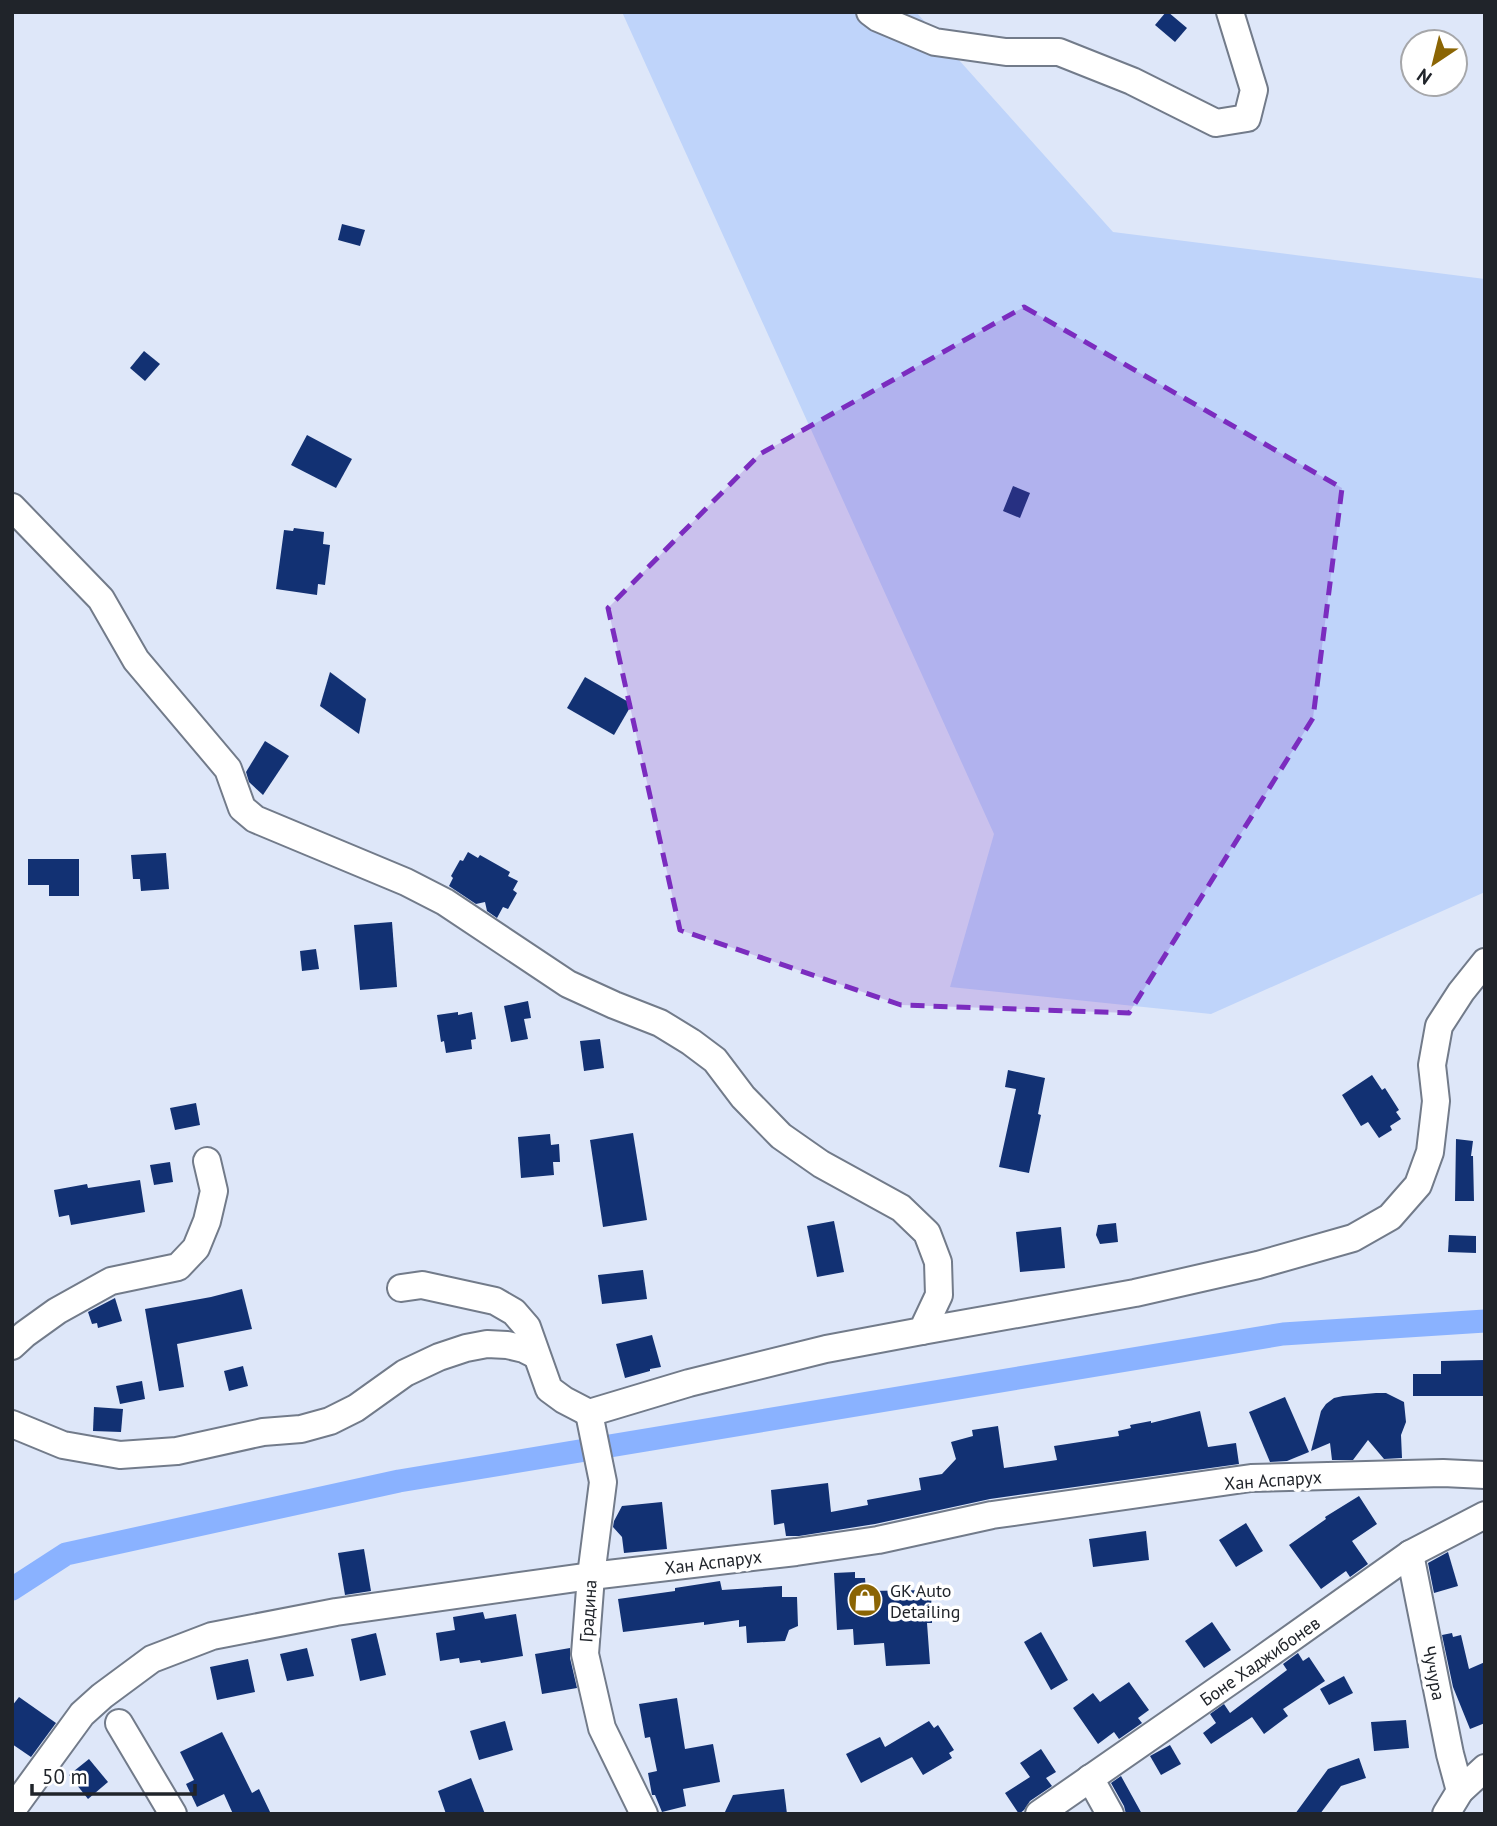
<svg xmlns="http://www.w3.org/2000/svg" width="1497" height="1826" viewBox="0 0 1497 1826" font-family="'PT Sans',sans-serif">
<style>
.green{fill:#bfd4fa}
.lines{fill:none;stroke-linecap:round;stroke-linejoin:round}
.canal{stroke:#8ab2ff;stroke-width:23}
.building{fill:#123173}
.minor-casing{stroke:#727b8a;stroke-width:30}
.minor{stroke:#fff;stroke-width:26}
.marked{fill:#7b2cbf;fill-opacity:0.2;stroke:#7b2cbf;stroke-width:5;stroke-dasharray:14 9;stroke-linejoin:round}
.labels{text-anchor:middle;dominant-baseline:central;stroke-width:7;stroke-linejoin:round;paint-order:stroke}
.street-label{font-size:18px;fill:#20242a;stroke:#fff}
.poi-label{font-size:18px;fill:#20242a;stroke:#fff;text-anchor:start}
</style>
<rect width="100%" height="100%" fill="#dee7f9"/>
<polygon class="green" points="622,12 916,12 1113,232 1485,279 1485,892 1211,1014 950,987 994,834"/>
<g class="lines">
<polyline class="canal" points="12,1589 66,1554 399,1481 1283,1334 1485,1321"/>
</g>
<g class="building">
<polygon points="1166,12 1168,12 1187,28 1175,42 1155,25"/>
<polygon points="342,224 365,230 360,246 338,240"/>
<polygon points="144,351 160,364 145,381 130,368"/>
<polygon points="307,435 352,459 336,488 291,465"/>
<polygon points="1013,486 1030,493 1020,518 1003,511"/>
<polygon points="294,528 324,532 323,544 330,545 325,585 318,584 317,595 276,589 284,530 293,531"/>
<polygon points="330,672 366,699 359,734 320,706"/>
<polygon points="585,677 632,704 614,735 567,708"/>
<polygon points="265,741 289,756 263,795 249,782 246,772"/>
<polygon points="468,852 478,858 480,855 510,872 508,876 518,881 513,890 517,893 508,909 503,907 497,918 487,911 485,902 476,904 449,886 453,878 451,876 460,860 463,861"/>
<polygon points="166,853 169,889 141,891 140,879 133,879 131,855"/>
<polygon points="28,859 79,859 79,896 49,896 49,885 28,885"/>
<polygon points="392,922 397,987 360,990 354,925"/>
<polygon points="316,949 319,969 302,971 300,951"/>
<polygon points="528,1001 531,1018 524,1019 528,1039 511,1042 504,1006"/>
<polygon points="458,1012 458,1015 472,1012 476,1039 471,1040 472,1049 446,1053 444,1041 441,1042 437,1015"/>
<polygon points="600,1039 604,1068 584,1071 580,1041"/>
<polygon points="1008,1070 1045,1078 1038,1114 1041,1115 1029,1173 999,1167 1016,1089 1005,1087"/>
<polygon points="1372,1075 1382,1090 1385,1088 1399,1110 1396,1112 1401,1119 1390,1126 1392,1130 1379,1138 1368,1122 1361,1126 1342,1095"/>
<polygon points="196,1103 200,1125 175,1130 170,1108"/>
<polygon points="633,1133 647,1220 603,1227 590,1140"/>
<polygon points="550,1134 551,1145 559,1144 560,1162 553,1162 554,1175 521,1178 518,1137"/>
<polygon points="1456,1139 1473,1141 1471,1156 1473,1156 1474,1201 1455,1201"/>
<polygon points="170,1162 173,1182 154,1185 150,1165"/>
<polygon points="140,1180 145,1212 71,1225 69,1215 59,1217 54,1190 87,1184 88,1188"/>
<polygon points="834,1221 844,1272 817,1277 807,1226"/>
<polygon points="1116,1223 1118,1242 1100,1244 1096,1235 1098,1225"/>
<polygon points="1061,1227 1065,1268 1020,1272 1016,1232"/>
<polygon points="1449,1235 1476,1236 1476,1253 1448,1252"/>
<polygon points="643,1270 647,1299 602,1304 598,1275"/>
<polygon points="242,1289 252,1329 177,1344 184,1387 159,1391 145,1309 211,1297"/>
<polygon points="115,1298 122,1321 98,1328 97,1323 92,1324 88,1312"/>
<polygon points="652,1335 661,1367 650,1369 650,1371 625,1378 616,1344"/>
<polygon points="1485,1360 1485,1396 1413,1396 1413,1374 1441,1374 1441,1361"/>
<polygon points="243,1366 248,1386 229,1391 224,1371"/>
<polygon points="142,1381 145,1399 120,1404 116,1386"/>
<polygon points="1376,1393 1386,1393 1404,1402 1406,1422 1401,1435 1402,1458 1384,1459 1368,1440 1353,1460 1332,1460 1330,1443 1311,1451 1321,1411 1326,1404 1334,1398 1343,1396"/>
<polygon points="1285,1397 1309,1452 1287,1461 1270,1462 1249,1412"/>
<polygon points="94,1407 123,1409 121,1432 93,1431"/>
<polygon points="1200,1411 1208,1447 1236,1443 1239,1464 990,1499 875,1524 799,1536 786,1536 784,1523 774,1525 771,1490 828,1483 831,1512 868,1505 867,1500 921,1490 919,1478 942,1474 956,1459 951,1442 973,1436 972,1430 998,1426 1004,1468 1057,1460 1054,1446 1119,1436 1118,1431 1131,1428 1130,1425 1151,1421 1151,1423"/>
<polygon points="1359,1496 1377,1524 1352,1541 1368,1564 1350,1577 1346,1571 1321,1589 1289,1545 1326,1519 1325,1517"/>
<polygon points="662,1502 667,1549 624,1553 622,1537 613,1527 614,1521 622,1506"/>
<polygon points="1246,1523 1263,1551 1236,1567 1219,1540"/>
<polygon points="1146,1531 1149,1560 1093,1567 1089,1539"/>
<polygon points="364,1549 371,1591 345,1595 338,1553"/>
<polygon points="1448,1552 1458,1586 1434,1593 1428,1563"/>
<polygon points="855,1572 855,1578 865,1578 866,1591 931,1590 932,1623 927,1623 930,1664 886,1666 884,1643 854,1645 853,1629 837,1630 834,1573"/>
<polygon points="720,1581 722,1590 782,1586 782,1597 797,1597 798,1626 789,1630 785,1641 747,1643 746,1626 739,1627 739,1620 704,1625 704,1622 623,1632 618,1599 675,1591 675,1588"/>
<polygon points="483,1612 485,1619 516,1614 523,1656 481,1663 480,1660 460,1663 459,1658 440,1661 436,1633 455,1630 453,1617"/>
<polygon points="1212,1622 1231,1650 1204,1668 1185,1641"/>
<polygon points="1041,1632 1068,1680 1051,1690 1024,1642"/>
<polygon points="376,1633 386,1675 360,1681 351,1639"/>
<polygon points="1452,1633 1453,1637 1461,1635 1469,1669 1485,1662 1485,1723 1470,1729 1453,1687 1442,1635"/>
<polygon points="307,1648 314,1676 287,1681 280,1654"/>
<polygon points="570,1648 570,1658 577,1688 542,1694 535,1654"/>
<polygon points="1298,1653 1303,1661 1309,1657 1325,1681 1283,1709 1288,1716 1264,1734 1252,1717 1211,1744 1203,1733 1216,1723 1210,1714 1224,1704 1230,1713 1287,1670 1283,1664"/>
<polygon points="248,1659 255,1692 217,1700 210,1667"/>
<polygon points="1344,1676 1353,1693 1329,1705 1320,1689"/>
<polygon points="1129,1682 1149,1710 1138,1718 1142,1723 1119,1739 1114,1732 1098,1744 1073,1708 1093,1693 1100,1702"/>
<polygon points="19,1697 56,1723 31,1757 12,1744 12,1706"/>
<polygon points="677,1698 685,1749 713,1744 720,1782 683,1789 686,1806 662,1812 655,1795 652,1795 648,1773 657,1771 650,1737 645,1738 639,1704"/>
<polygon points="1406,1720 1409,1748 1374,1751 1371,1722"/>
<polygon points="505,1721 513,1750 479,1760 470,1731"/>
<polygon points="929,1721 934,1728 938,1725 954,1750 949,1753 952,1758 923,1775 912,1757 861,1783 846,1754 880,1737 885,1747"/>
<polygon points="222,1732 252,1793 259,1789 271,1814 233,1814 224,1794 197,1807 186,1784 194,1780 180,1752"/>
<polygon points="1170,1745 1181,1764 1161,1775 1150,1756"/>
<polygon points="1041,1749 1056,1772 1046,1778 1052,1786 1030,1801 1024,1810 1019,1814 1005,1793 1030,1777 1020,1763"/>
<polygon points="1359,1758 1366,1778 1341,1786 1320,1814 1295,1814 1328,1769"/>
<polygon points="89,1759 108,1782 88,1799 69,1775"/>
<polygon points="1121,1776 1142,1814 1126,1814 1124,1806 1111,1783"/>
<polygon points="471,1778 485,1814 446,1814 438,1791"/>
<polygon points="784,1789 787,1814 724,1814 733,1795"/>
</g>
<g class="lines">
<g class="minor-casing">
<g id="minor">
<polyline points="870,12 878,18 935,42 1006,52 1059,52 1132,81 1216,123 1247,118 1254,90 1230,12"/>
<polyline points="12,507 101,599 136,660 228,769 242,808 255,819 406,882 445,902 568,984 614,1005 660,1023 691,1042 715,1060 743,1097 781,1136 821,1164 901,1208 927,1233 938,1262 939,1295 922,1331 826,1349 689,1383 589,1413 564,1400 549,1389 527,1327 514,1312 495,1301 422,1285 401,1288"/>
<polyline points="922,1331 1135,1293 1258,1265 1353,1238 1390,1217 1418,1185 1430,1152 1436,1101 1432,1065 1439,1026 1461,992 1485,962"/>
<polyline points="12,1346 25,1334 57,1311 111,1281 178,1267 196,1248 207,1221 214,1191 207,1161"/>
<polyline points="589,1413 603,1482 591,1576 585,1654 602,1728 644,1814"/>
<polyline points="12,1424 63,1445 120,1455 177,1451 263,1432 301,1429 330,1421 356,1408 405,1373 439,1357 466,1348 487,1344 507,1345 524,1349 536,1355"/>
<polyline points="1410,1554 1450,1754 1460,1791"/>
<polyline points="119,1723 173,1814"/>
<polyline points="1090,1778 1110,1814"/>
<polyline points="12,1810 82,1714 102,1696 152,1659 212,1636 336,1612 591,1576 796,1552 878,1540 992,1515 1251,1478 1443,1473 1485,1475"/>
<polyline points="1039,1814 1255,1664 1410,1554 1485,1515"/>
<polyline points="1446,1814 1460,1791 1485,1768"/>
</g>
</g>
<use href="#minor" class="minor"/>
</g>
<path class="marked" d="M1024,307L1342,488L1313,718L1129,1013L901,1005L680,930L608,608L760,454Z"/>
<defs>
<g id="shop-disc" transform="scale(1.75)"><circle r="9.5" fill="#8b6504" stroke="#fff"/><path d="M-5-2.5h2.3a2.7 3.5 0 0 1 5.4 0H5L5.5 6h-11ZM-1.5-2.5h3a1.5 2.3 0 0 0-3 0Z" fill="#fff"/></g>
</defs>
<g fill-rule="evenodd">
<use href="#shop-disc" x="865" y="1600"/>
</g>
<g class="labels">
<g class="street-label">
<text transform="translate(1273 1480) rotate(-4)">Хан Аспарух</text>
<text transform="translate(713 1562) rotate(-7)">Хан Аспарух</text>
<text transform="translate(588 1611) rotate(-86)">Градина</text>
<text transform="translate(1260 1661) rotate(-35)">Боне Хаджибонев</text>
<text transform="translate(1434 1673) rotate(79)">Чучура</text>
</g>
<g class="poi-label">
<text x="890" y="1590">GK Auto<tspan x="890" dy="21">Detailing</tspan></text>
</g>
</g>
<rect width="1497" height="1826" fill="none" stroke="#20242a" stroke-width="28"/>
<g transform="translate(1434 63) rotate(215)"><circle r="33" fill="#ffffff" stroke="#a6a7aa" stroke-width="2"/>
<path d="M0-5L12 26L0 18L-12 26Z" fill="#8b6504"/>
<text y="-10" font-size="19" font-weight="bold" text-anchor="middle" fill="#20242a">N</text>
</g>
<path d="M32 1784v10h163v-10" fill="none" stroke="#20242a" stroke-width="3.5"/>
<text x="42" y="1784" font-size="21" fill="#20242a" stroke="#ffffff" stroke-width="5" paint-order="stroke">50 m</text>
</svg>
